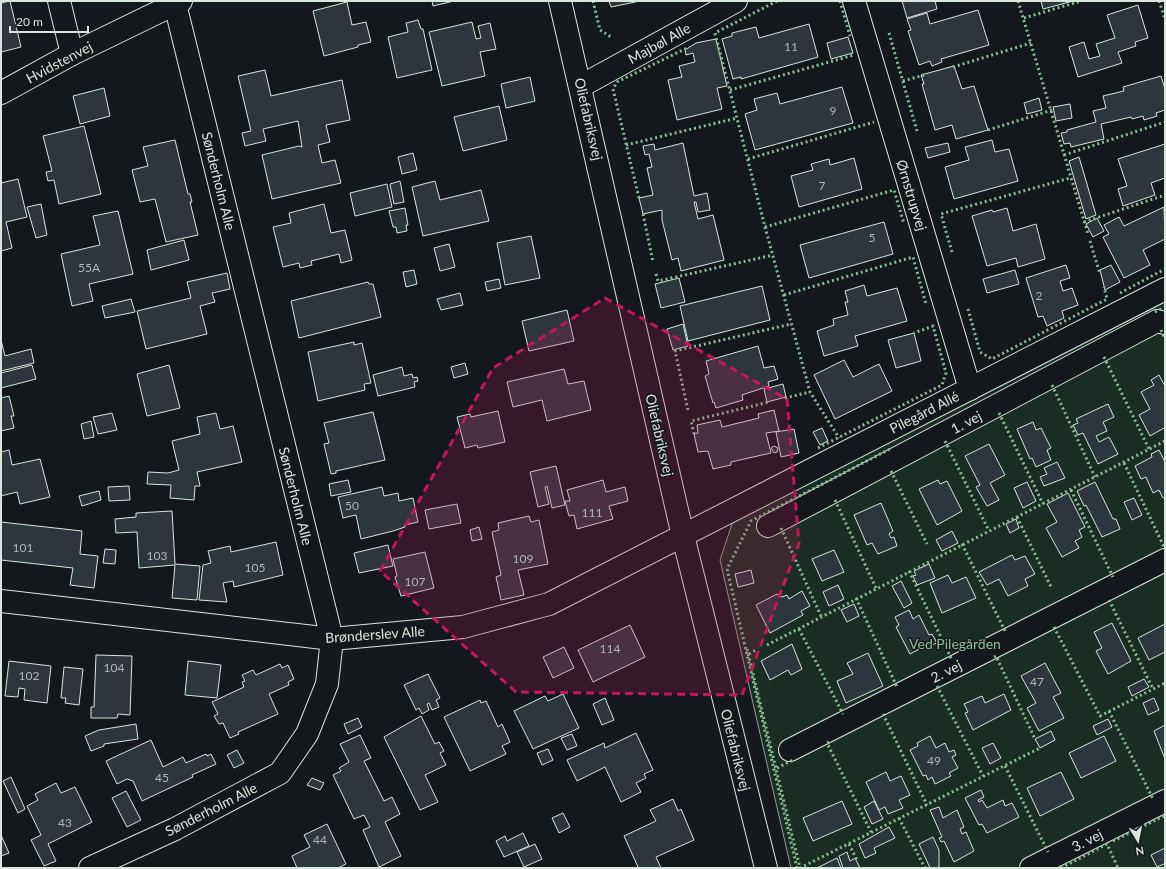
<svg xmlns="http://www.w3.org/2000/svg" width="1166" height="869" viewBox="0 0 1166 869" font-family="Lato,sans-serif">
<style>
.green{fill:#1a2d24;stroke:#939e99}
.building{fill:#2c363c;stroke:#d8e6dc}
.lines{fill:none;stroke-linecap:round;stroke-linejoin:round}
.minor-casing{stroke:#d8e6dc;stroke-width:24}
.minor{stroke:#14181c;stroke-width:22}
.hedge{stroke:#8ac095;stroke-width:3;stroke-dasharray:2 3;stroke-linecap:butt}
.marked{fill:#c2185b;fill-opacity:0.2;stroke:#c2185b;stroke-width:3;stroke-dasharray:8 5;stroke-linejoin:round}
.labels{text-anchor:middle;dominant-baseline:central;stroke-width:3;stroke-linejoin:round;paint-order:stroke}
.number-label{font-size:12px;fill:#adbab4}
.street-label{font-size:14px;fill:#d8e6dc;stroke:#14181c}
.park-label{font-size:14px;fill:#8ac095;stroke:#14181c}
</style>
<rect width="100%" height="100%" fill="#14181c"/>
<polygon class="green" points="1165,302 1165,868 791,868 720,560 733,521"/>
<g class="building">
<polygon points="10,1 21,47 1,52 1,3"/>
<polygon points="432,1 454,1 433,6"/>
<polygon points="609,1 640,1 611,7"/>
<polygon points="902,1 935,1 937,9 907,18"/>
<polygon points="1041,1 1073,1 1043,9"/>
<polygon points="347,2 352,25 366,22 371,42 358,45 358,47 324,56 313,11"/>
<polygon points="1138,5 1148,38 1135,42 1136,46 1118,52 1122,63 1078,77 1069,47 1084,42 1089,59 1100,56 1096,44 1115,38 1107,15"/>
<polygon points="978,10 989,45 941,59 942,62 932,66 930,61 919,65 908,31 911,30 907,19 927,13 930,24"/>
<polygon points="418,20 421,29 423,29 432,70 397,78 388,37 408,32 406,23"/>
<polygon points="472,22 476,39 481,38 478,26 490,23 496,49 480,52 485,76 442,86 429,32"/>
<polygon points="809,24 818,57 741,79 741,77 733,79 722,39 732,36 732,33 756,27 759,38"/>
<polygon points="848,37 853,53 831,59 827,43"/>
<polygon points="716,39 727,86 717,88 722,109 677,120 668,80 682,77 679,66 695,62 693,53 686,55 685,50 696,43"/>
<polygon points="954,66 962,89 974,86 988,130 956,139 952,125 935,130 922,84 924,84 921,75"/>
<polygon points="265,70 271,96 342,80 350,120 326,125 330,142 318,145 322,163 335,160 341,183 272,199 262,155 299,146 302,147 298,121 263,129 266,141 245,146 242,133 251,131 238,76"/>
<polygon points="1161,76 1165,89 1165,110 1156,113 1157,116 1144,120 1143,116 1132,119 1131,117 1101,124 1104,139 1071,147 1070,143 1064,144 1061,133 1067,132 1067,130 1096,122 1093,111 1106,108 1103,96 1124,91 1123,87"/>
<polygon points="530,77 535,101 506,108 501,84"/>
<polygon points="842,87 853,123 755,150 745,114 757,110 754,99 777,93 780,104"/>
<polygon points="104,88 110,116 80,124 73,96"/>
<polygon points="1039,98 1042,110 1027,114 1024,103"/>
<polygon points="1070,104 1072,118 1056,121 1053,107"/>
<polygon points="499,106 507,140 463,151 454,117"/>
<polygon points="84,126 101,194 59,204 54,180 48,181 46,172 52,171 43,136"/>
<polygon points="175,140 188,194 190,194 192,202 190,202 198,235 166,242 155,199 140,202 132,170 148,166 143,147"/>
<polygon points="992,140 995,152 1009,149 1018,181 954,199 945,167 969,160 965,147"/>
<polygon points="683,143 694,196 707,193 710,210 698,212 696,202 694,202 698,219 713,215 724,260 681,271 678,258 672,260 662,220 662,210 643,214 639,198 653,195 647,168 652,167 649,154 645,155 643,146 654,144 655,150"/>
<polygon points="948,143 950,152 928,158 925,148"/>
<polygon points="1165,144 1165,178 1151,183 1155,195 1123,206 1118,189 1127,186 1118,159"/>
<polygon points="413,153 417,170 402,174 398,157"/>
<polygon points="1079,157 1096,215 1086,219 1069,161"/>
<polygon points="854,158 862,189 799,207 791,176 813,170 811,164 829,159 830,165"/>
<polygon points="18,179 27,217 6,222 12,248 1,251 1,183"/>
<polygon points="400,181 404,202 394,204 390,184"/>
<polygon points="435,181 440,200 481,190 489,221 423,236 412,187"/>
<polygon points="387,184 392,207 355,216 350,193"/>
<polygon points="41,204 47,235 36,238 27,207"/>
<polygon points="324,204 331,233 345,230 352,260 341,263 339,254 311,261 312,265 300,268 299,263 283,267 273,227 291,223 289,213"/>
<polygon points="1164,207 1165,239 1143,250 1150,265 1124,278 1103,237 1109,234 1104,225 1119,217 1124,226"/>
<polygon points="405,208 408,225 406,225 407,231 397,233 396,227 393,227 389,211"/>
<polygon points="1007,208 1013,231 1036,224 1045,259 1018,267 1016,258 987,266 972,216 992,210 993,212"/>
<polygon points="118,211 133,274 89,284 93,301 72,306 61,254 100,245 93,216"/>
<polygon points="1097,218 1104,231 1093,237 1086,224"/>
<polygon points="884,222 893,254 809,278 800,245"/>
<polygon points="531,236 540,278 505,285 497,243"/>
<polygon points="184,240 189,260 151,270 147,250"/>
<polygon points="449,244 455,267 440,271 434,248"/>
<polygon points="1066,265 1070,278 1060,281 1063,291 1072,288 1078,305 1062,311 1064,318 1047,326 1043,316 1038,317 1026,278"/>
<polygon points="1111,265 1120,282 1105,290 1100,270"/>
<polygon points="414,270 417,284 406,287 403,272"/>
<polygon points="1015,270 1019,284 987,293 983,279"/>
<polygon points="227,273 230,289 212,293 215,302 200,306 207,334 146,349 137,311 191,298 187,282"/>
<polygon points="679,278 685,302 661,308 655,284"/>
<polygon points="499,279 501,288 487,291 485,282"/>
<polygon points="368,282 369,284 373,284 381,317 299,338 291,301"/>
<polygon points="864,285 867,296 897,288 907,321 855,336 858,346 824,356 817,331 834,325 833,319 848,315 845,302 848,302 845,291"/>
<polygon points="762,286 770,320 688,341 680,306"/>
<polygon points="460,293 463,305 441,310 437,299"/>
<polygon points="131,299 135,312 105,318 102,306"/>
<polygon points="567,310 574,341 529,351 522,321"/>
<polygon points="683,324 688,346 673,350 667,329"/>
<polygon points="914,333 921,361 896,368 888,340"/>
<polygon points="1,340 5,356 31,349 34,363 1,371"/>
<polygon points="354,342 354,345 362,343 371,383 364,384 365,390 318,401 308,352"/>
<polygon points="758,346 764,368 774,366 778,379 768,382 769,386 742,395 743,400 716,408 714,402 713,403 705,376 709,374 706,361"/>
<polygon points="844,360 853,377 879,364 892,391 835,419 814,375"/>
<polygon points="465,363 468,374 454,378 451,367"/>
<polygon points="32,365 36,379 1,388 1,373"/>
<polygon points="169,365 180,408 147,416 137,374"/>
<polygon points="402,367 404,376 412,374 413,378 417,377 418,381 414,382 415,387 378,396 373,375"/>
<polygon points="564,369 568,384 584,381 591,410 547,421 542,400 513,407 507,382"/>
<polygon points="1159,375 1165,386 1165,430 1164,428 1150,436 1139,415 1150,409 1141,392 1154,385 1151,380"/>
<polygon points="783,384 786,397 767,402 764,389"/>
<polygon points="9,396 14,416 11,416 14,428 1,431 1,398"/>
<polygon points="1108,404 1114,417 1103,422 1107,431 1096,436 1099,442 1109,437 1118,454 1098,464 1083,433 1078,435 1073,425 1078,423 1076,419"/>
<polygon points="774,410 779,431 766,433 771,453 731,462 731,465 713,469 708,451 698,452 694,434 698,433 697,425 720,420 722,427 759,418 758,414"/>
<polygon points="498,411 505,442 478,448 477,445 465,448 457,417 470,414 471,417"/>
<polygon points="373,412 385,460 336,471 336,473 331,474 324,444 329,443 324,423"/>
<polygon points="112,413 117,430 98,434 93,417"/>
<polygon points="216,413 220,429 233,426 242,462 197,472 200,486 195,486 194,500 170,498 171,485 147,484 148,472 168,473 179,470 172,441 200,434 197,417"/>
<polygon points="91,421 94,437 84,439 81,424"/>
<polygon points="1033,422 1036,430 1041,428 1051,448 1047,450 1051,460 1036,467 1032,458 1030,459 1017,429"/>
<polygon points="822,428 828,441 820,445 813,432"/>
<polygon points="794,429 799,453 781,457 776,432"/>
<polygon points="989,444 1005,475 990,483 999,500 987,506 976,487 980,485 965,456"/>
<polygon points="774,446 778,448 777,452 774,453 771,448"/>
<polygon points="9,450 12,465 40,459 50,497 20,504 17,492 1,496 1,452"/>
<polygon points="1159,450 1165,462 1165,497 1163,498 1159,490 1153,493 1146,477 1141,479 1135,466 1152,457 1151,454"/>
<polygon points="1057,462 1065,478 1044,486 1040,477 1047,474 1044,468"/>
<polygon points="556,466 565,505 552,508 547,486 545,487 549,504 538,507 530,472"/>
<polygon points="348,480 351,492 331,496 329,484"/>
<polygon points="603,480 606,492 625,487 628,501 609,506 613,519 577,529 574,515 569,516 565,501 570,501 567,490"/>
<polygon points="938,480 940,484 947,481 962,511 937,525 919,489"/>
<polygon points="1027,482 1036,501 1023,508 1014,488"/>
<polygon points="1095,482 1113,519 1116,519 1120,529 1102,537 1086,505 1084,506 1077,491"/>
<polygon points="129,486 130,500 109,501 108,487"/>
<polygon points="382,487 384,496 398,493 399,501 413,498 418,522 405,525 405,527 393,531 361,539 356,515 343,518 338,497"/>
<polygon points="99,491 101,500 82,506 79,496"/>
<polygon points="1068,493 1085,527 1079,530 1082,537 1075,541 1079,548 1062,557 1046,528 1057,522 1047,504"/>
<polygon points="1134,498 1142,515 1132,520 1124,502"/>
<polygon points="881,503 893,531 889,534 891,538 894,537 897,546 878,554 872,543 867,545 854,515"/>
<polygon points="457,504 461,523 429,529 425,510"/>
<polygon points="172,511 175,564 200,566 197,600 172,598 175,565 139,568 137,532 116,533 115,519 136,517 136,513"/>
<polygon points="529,516 531,522 539,520 548,564 518,570 524,595 501,600 496,577 501,575 492,532 499,530 498,523"/>
<polygon points="1016,519 1019,528 1010,533 1006,524"/>
<polygon points="1,522 82,531 80,554 98,556 94,588 70,585 73,568 1,560"/>
<polygon points="479,527 482,539 472,541 470,530"/>
<polygon points="952,531 958,543 942,551 936,540"/>
<polygon points="276,542 283,575 234,587 233,581 223,583 227,602 199,600 203,565 211,563 208,551 230,546 231,552"/>
<polygon points="388,545 393,566 359,573 354,553"/>
<polygon points="105,549 116,550 115,564 103,563"/>
<polygon points="834,550 844,572 822,581 812,559"/>
<polygon points="425,552 434,588 401,596 395,577 397,576 393,559"/>
<polygon points="1012,555 1015,560 1025,556 1035,574 1025,579 1028,586 1008,596 999,579 987,585 979,572"/>
<polygon points="929,564 935,578 917,585 913,576 916,575 914,571"/>
<polygon points="751,570 754,583 738,587 735,574"/>
<polygon points="948,575 952,583 966,577 976,598 942,613 930,583"/>
<polygon points="901,581 912,603 904,608 892,586"/>
<polygon points="838,585 844,599 829,606 823,592"/>
<polygon points="802,591 810,606 801,611 803,615 770,633 756,605 777,594 782,597 787,595 789,599"/>
<polygon points="854,604 859,616 847,622 841,610"/>
<polygon points="909,610 913,619 919,615 929,635 932,634 937,643 932,645 931,643 910,654 896,627 899,625 895,617"/>
<polygon points="1112,623 1131,661 1108,674 1096,651 1102,648 1094,632"/>
<polygon points="1165,624 1165,652 1149,660 1138,638"/>
<polygon points="630,625 645,657 593,682 578,650"/>
<polygon points="792,644 802,669 791,675 788,670 770,680 761,661"/>
<polygon points="564,647 574,668 553,678 543,657"/>
<polygon points="868,653 883,686 846,703 837,681 853,674 847,663"/>
<polygon points="96,655 132,656 130,715 118,714 117,718 91,718 91,707 94,707"/>
<polygon points="9,661 51,666 47,703 24,700 25,689 19,688 18,697 5,696"/>
<polygon points="188,661 221,665 217,698 185,695"/>
<polygon points="1045,663 1061,693 1053,697 1064,718 1039,731 1027,708 1036,703 1021,676"/>
<polygon points="280,664 282,668 288,665 294,679 288,682 289,685 269,694 278,714 238,732 239,734 230,738 223,723 219,724 214,716 218,714 212,702 244,687 242,682 245,681 242,675 253,670 256,675"/>
<polygon points="64,667 83,669 79,705 65,703 66,698 61,698"/>
<polygon points="428,674 440,698 436,700 439,707 432,710 429,703 427,704 429,710 422,714 419,708 416,710 404,685"/>
<polygon points="1144,679 1149,687 1132,696 1128,687"/>
<polygon points="563,694 579,728 533,749 514,711 545,696 548,701"/>
<polygon points="1004,694 1011,710 973,730 965,713 968,712 964,704 982,696 985,703"/>
<polygon points="605,698 614,720 602,725 593,704"/>
<polygon points="1154,698 1159,710 1148,715 1143,703"/>
<polygon points="480,700 481,703 486,701 498,727 502,724 510,742 502,746 506,754 470,771 444,717"/>
<polygon points="421,716 435,744 439,742 444,751 440,753 446,765 425,775 438,802 420,810 384,737"/>
<polygon points="358,718 362,727 348,734 344,724"/>
<polygon points="1108,719 1112,727 1097,735 1093,726"/>
<polygon points="136,724 138,739 104,744 104,746 91,751 85,736 99,730"/>
<polygon points="1165,725 1165,759 1154,731"/>
<polygon points="1051,731 1055,740 1040,748 1035,739"/>
<polygon points="636,733 653,770 644,774 646,778 636,783 641,792 621,802 605,767 577,781 567,760 604,743 605,748"/>
<polygon points="572,734 577,746 567,750 561,738"/>
<polygon points="360,735 371,758 364,761 384,801 392,797 400,814 385,822 401,856 379,867 363,830 370,827 364,815 354,819 333,775 341,771 339,768 349,762 340,744"/>
<polygon points="930,736 936,748 945,743 949,752 954,750 956,755 952,757 958,768 949,773 951,776 935,784 932,777 928,780 926,775 923,776 910,750 918,746 917,743"/>
<polygon points="1104,736 1116,761 1081,778 1069,753"/>
<polygon points="151,740 163,767 183,757 186,763 206,754 207,756 211,754 216,764 192,775 193,777 142,801 133,781 127,779 117,784 106,761"/>
<polygon points="993,743 1001,758 990,764 982,748"/>
<polygon points="548,749 553,760 542,765 537,753"/>
<polygon points="237,750 244,763 234,768 227,755"/>
<polygon points="886,772 890,781 901,776 910,795 899,800 903,808 888,814 885,807 879,810 866,782"/>
<polygon points="1061,772 1074,799 1040,816 1027,788"/>
<polygon points="11,777 25,809 18,813 3,781"/>
<polygon points="312,778 324,783 320,790 307,785"/>
<polygon points="56,783 61,793 75,787 92,822 48,844 56,861 44,866 31,840 41,835 27,806 38,800 35,794"/>
<polygon points="981,790 984,797 978,800 979,802 982,800 987,808 1003,800 1005,806 1012,803 1019,817 987,833 982,824 979,825 965,798"/>
<polygon points="126,791 141,820 127,827 112,798"/>
<polygon points="673,799 678,811 681,809 694,840 656,857 661,868 636,868 638,867 624,836 656,821 650,810"/>
<polygon points="842,801 852,824 813,841 803,818"/>
<polygon points="874,801 883,819 872,824 864,807"/>
<polygon points="939,807 943,818 957,810 964,827 960,829 962,834 966,832 974,851 954,862 944,841 941,842 939,838 942,837 930,810"/>
<polygon points="563,813 570,827 559,833 552,818"/>
<polygon points="327,824 346,864 338,868 297,868 292,856 310,847 304,835"/>
<polygon points="889,827 895,838 874,848 876,853 865,858 859,844"/>
<polygon points="523,833 529,846 504,857 496,841 505,836 507,841"/>
<polygon points="1,835 9,853 1,856"/>
<polygon points="933,837 939,850 939,868 930,868 919,844"/>
<polygon points="535,844 542,859 524,867 517,852"/>
<polygon points="1165,848 1165,866 1164,864 1157,867 1151,855"/>
<polygon points="847,852 850,861 855,858 860,868 843,868 839,856"/>
<polygon points="837,858 841,868 817,868"/>
</g>
<g class="lines">
<g class="minor-casing">
<g id="minor">
<polyline points="59,1 72,54"/>
<polyline points="560,1 683,536 766,868"/>
<polyline points="854,1 970,389"/>
<polyline points="581,86 736,1"/>
<polyline points="1,93 72,54 181,1"/>
<polyline points="768,526 1157,321 1165,323"/>
<polyline points="1,601 332,639 463,627 549,604 1165,289"/>
<polyline points="790,750 1165,560"/>
<polyline points="90,868 175,829 280,773 307,734 327,684 332,639 175,4"/>
<polyline points="1031,868 1165,801"/>
</g>
</g>
<use href="#minor" class="minor"/>
<g class="hedge">
<polyline points="593,1 600,30 611,37"/>
<polyline points="777,1 715,33 765,227 810,392 839,438"/>
<polyline points="840,1 850,36"/>
<polyline points="1018,1 1088,234"/>
<polyline points="1159,1 1165,19"/>
<polyline points="1024,18 1081,1"/>
<polyline points="889,33 917,131"/>
<polyline points="953,67 1031,43"/>
<polyline points="903,81 924,75"/>
<polyline points="730,90 854,55"/>
<polyline points="988,130 1052,110"/>
<polyline points="626,145 737,118"/>
<polyline points="1064,155 1165,122"/>
<polyline points="748,159 874,122"/>
<polyline points="639,198 613,89 617,82 689,47"/>
<polyline points="643,214 653,262"/>
<polyline points="1084,222 1165,195"/>
<polyline points="765,227 894,190 904,224"/>
<polyline points="1090,241 1100,274"/>
<polyline points="952,252 941,214 1070,178"/>
<polyline points="656,274 658,281 773,255"/>
<polyline points="1120,293 1165,269"/>
<polyline points="784,295 913,257 926,304"/>
<polyline points="968,309 980,352 992,359 1107,299 1104,287"/>
<polyline points="1155,312 1165,307"/>
<polyline points="1161,330 1165,339"/>
<polyline points="1104,357 1149,449"/>
<polyline points="1052,385 1095,477"/>
<polyline points="785,398 810,392"/>
<polyline points="688,410 675,351 791,324"/>
<polyline points="999,413 1043,504"/>
<polyline points="694,434 691,421 769,402"/>
<polyline points="945,441 989,531"/>
<polyline points="818,448 942,385 946,373 933,326 914,333"/>
<polyline points="1124,463 1165,549"/>
<polyline points="891,471 927,544"/>
<polyline points="1071,490 1113,577"/>
<polyline points="835,500 876,588"/>
<polyline points="1017,517 1052,589"/>
<polyline points="781,528 821,616"/>
<polyline points="962,544 1005,631"/>
<polyline points="909,571 952,660"/>
<polyline points="856,598 897,687"/>
<polyline points="1109,600 1153,689"/>
<polyline points="1054,627 1100,716 1165,683"/>
<polyline points="799,629 843,714"/>
<polyline points="767,645 1165,441"/>
<polyline points="747,649 800,868 1040,748"/>
<polyline points="749,654 756,650"/>
<polyline points="994,657 996,656 1035,739"/>
<polyline points="937,686 983,776"/>
<polyline points="1109,711 1153,799"/>
<polyline points="883,714 927,805"/>
<polyline points="829,742 827,743 871,832"/>
<polyline points="1005,766 1048,852"/>
<polyline points="777,768 795,759"/>
<polyline points="899,818 925,868"/>
<polyline points="1113,841 1164,816 1165,818"/>
<polyline points="849,844 857,860"/>
<polyline points="797,868 727,569 751,521 892,448"/>
<polyline points="1061,868 1107,844 1118,868"/>
</g>
</g>
<path class="marked" d="M605,298L787,399L799,544L742,695L516,692L380,571L493,368Z"/>
<g class="labels">
<g class="number-label">
<text x="791" y="46">11</text>
<text x="833" y="110">9</text>
<text x="822" y="185">7</text>
<text x="872" y="237">5</text>
<text x="89" y="267">55A</text>
<text x="1039" y="295">2</text>
<text x="352" y="505">50</text>
<text x="592" y="512">111</text>
<text x="23" y="547">101</text>
<text x="157" y="555">103</text>
<text x="523" y="558">109</text>
<text x="255" y="567">105</text>
<text x="415" y="581">107</text>
<text x="610" y="648">114</text>
<text x="114" y="667">104</text>
<text x="29" y="675">102</text>
<text x="1037" y="681">47</text>
<text x="934" y="760">49</text>
<text x="162" y="777">45</text>
<text x="65" y="822">43</text>
<text x="320" y="839">44</text>
</g>
<g class="street-label">
<text transform="translate(659 43) rotate(-29)">Majbøl Alle</text>
<text transform="translate(59 62) rotate(-28)">Hvidstenvej</text>
<text transform="translate(589 119) rotate(77)">Oliefabriksvej</text>
<text transform="translate(219 181) rotate(76)">Sønderholm Alle</text>
<text transform="translate(912 195) rotate(73)">Ørnstrupvej</text>
<text transform="translate(924 412) rotate(-27)">Pilegård Allé</text>
<text transform="translate(966 422) rotate(-28)">1. vej</text>
<text transform="translate(660 435) rotate(77)">Oliefabriksvej</text>
<text transform="translate(296 496) rotate(76)">Sønderholm Alle</text>
<text transform="translate(375 634) rotate(-4)">Brønderslev Alle</text>
<text transform="translate(946 671) rotate(-27)">2. vej</text>
<text transform="translate(736 750) rotate(76)">Oliefabriksvej</text>
<text transform="translate(211 809) rotate(-27)">Sønderholm Alle</text>
<text transform="translate(1087 840) rotate(-27)">3. vej</text>
</g>
<g class="park-label">
<text x="955" y="643">Ved Pilegården</text>
</g>
</g>
<rect width="1166" height="869" fill="none" stroke="#d8e6dc" stroke-width="4"/>
<g transform="translate(1138 841) rotate(170)" stroke="#14181c" stroke-width="3" paint-order="stroke">
<path d="M0-3L7 15L0 10L-7 15Z" fill="#d8e6dc"/>
<text y="-6" font-size="11" font-weight="bold" text-anchor="middle" fill="#d8e6dc">N</text>
</g>
<path d="M10 26v6h78v-6" fill="none" stroke="#d8e6dc" stroke-width="2"/>
<text x="16" y="26" font-size="12" fill="#d8e6dc" stroke="#14181c" stroke-width="3" paint-order="stroke">20 m</text>
</svg>
